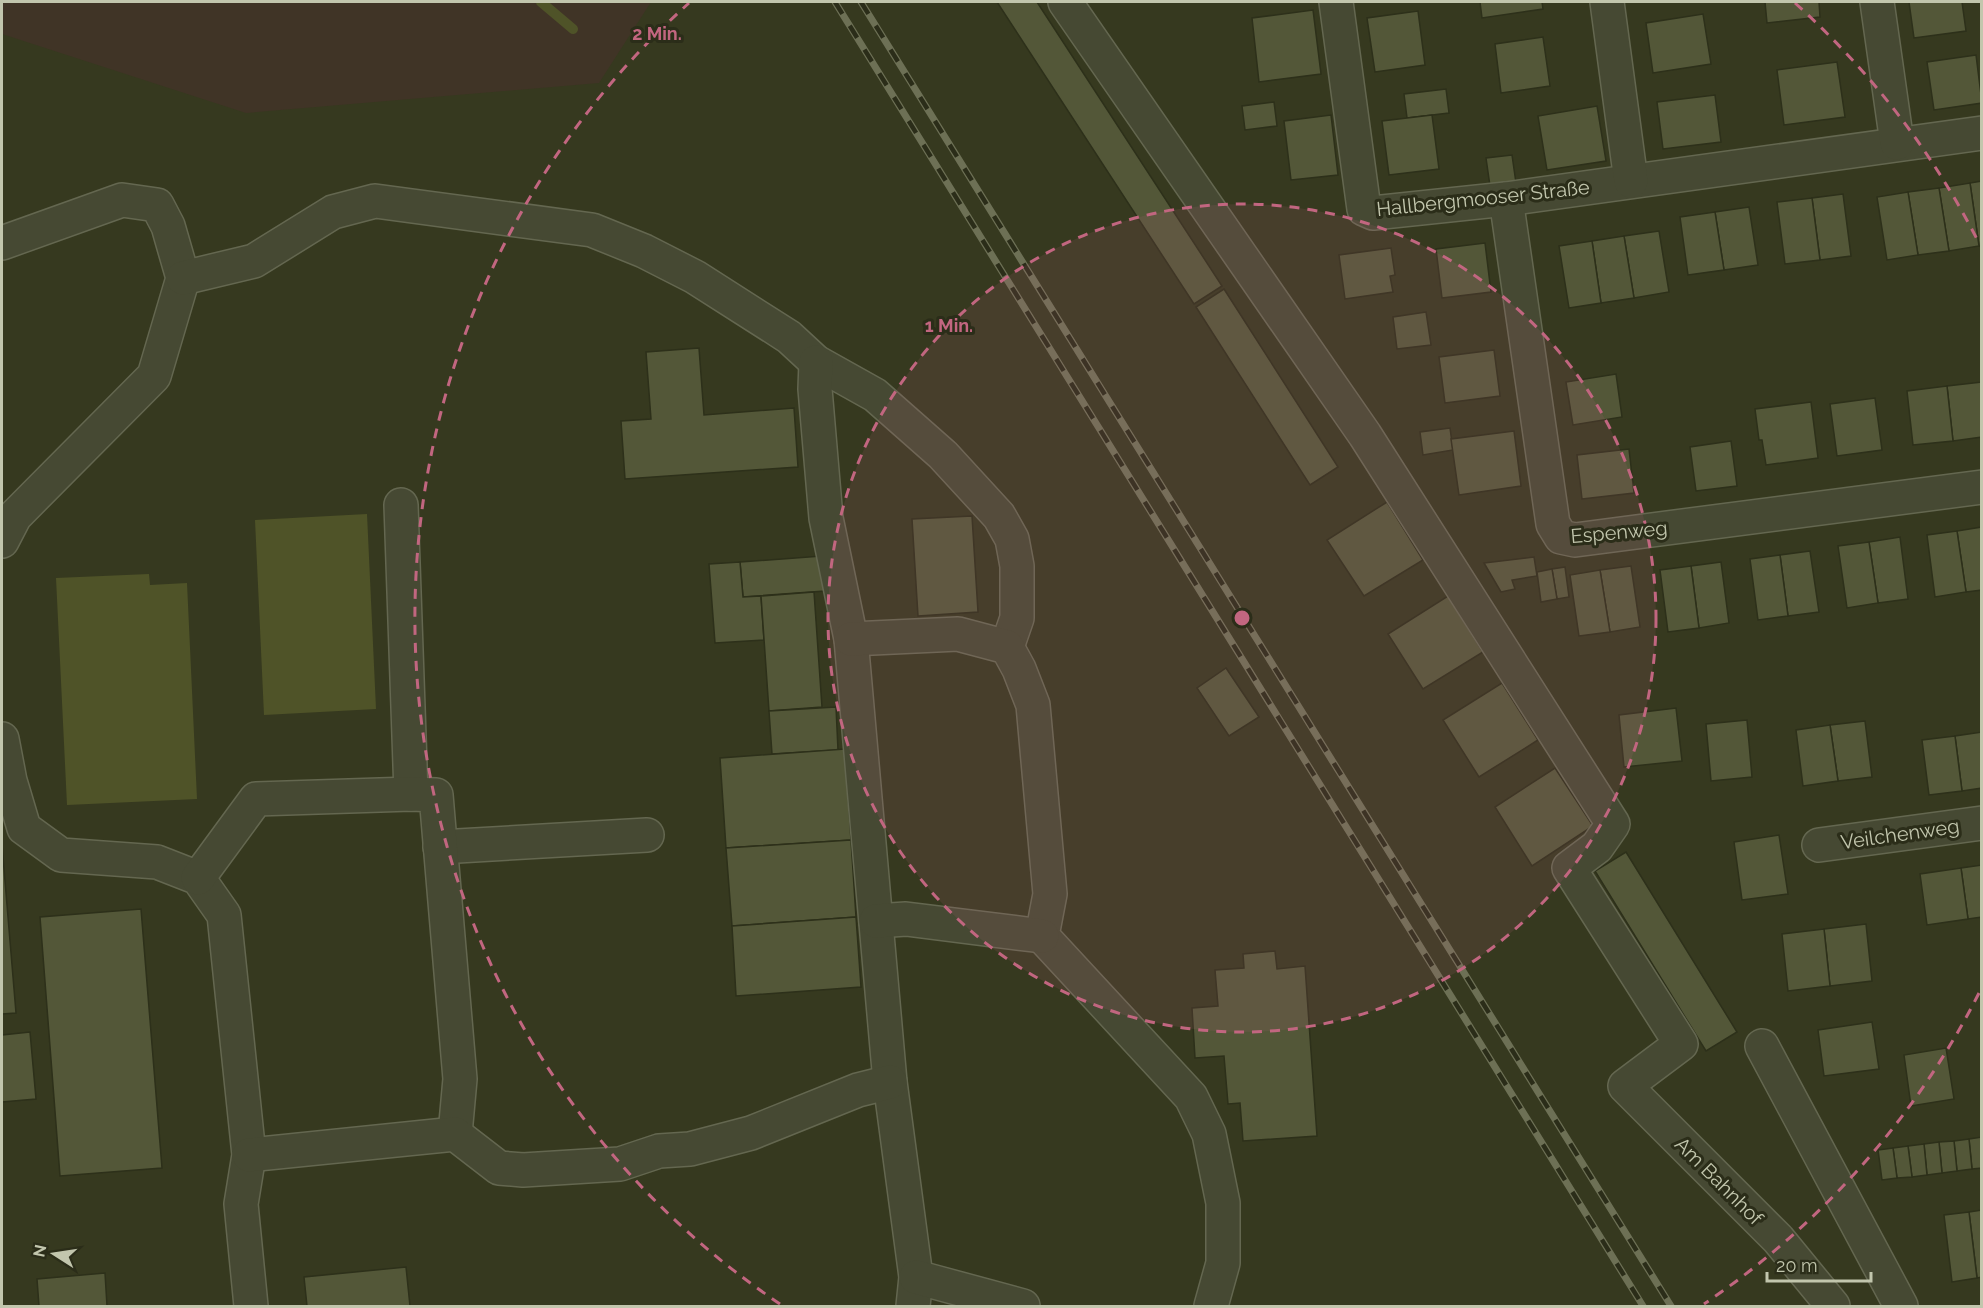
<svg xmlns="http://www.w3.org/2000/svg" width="1983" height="1308" viewBox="0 0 1983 1308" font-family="Raleway,sans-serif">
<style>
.green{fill:#403426}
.water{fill:#4f5328}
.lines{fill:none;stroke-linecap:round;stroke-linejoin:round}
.stream{stroke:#4f5328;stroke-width:10}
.building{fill:#535738;stroke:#2d301a;stroke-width:1.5}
.minor-casing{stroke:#646750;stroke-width:36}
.minor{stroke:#464933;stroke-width:33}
.rail-casing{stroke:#6d7055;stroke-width:7}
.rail{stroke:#2b2d19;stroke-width:4.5;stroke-dasharray:14;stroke-linecap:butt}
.ring{fill:none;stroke:#c26680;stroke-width:3;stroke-dasharray:10 8}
.labels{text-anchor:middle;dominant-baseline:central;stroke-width:6;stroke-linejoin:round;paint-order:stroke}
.street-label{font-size:20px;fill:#c2c6ad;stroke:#2b2d19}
.centre{fill:#c26680;stroke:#2b2d19;stroke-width:3}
.ring-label{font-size:18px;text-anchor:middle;font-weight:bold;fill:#c26680;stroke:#2b2d19;stroke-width:6;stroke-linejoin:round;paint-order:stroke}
</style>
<rect width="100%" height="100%" fill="#36391f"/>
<polygon class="green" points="2,2 651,2 599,83 246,113 2,34"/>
<g class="water">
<polygon points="367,514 376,709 264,715 255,520"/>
<polygon points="149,574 150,585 187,583 197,799 67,805 56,578"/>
</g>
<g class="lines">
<polyline class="stream" points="541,2 573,29"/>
</g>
<g class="building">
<polygon points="997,2 1037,2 1222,286 1194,304"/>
<polygon points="1480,2 1542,2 1543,9 1482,18"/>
<polygon points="1765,2 1819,2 1820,17 1767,23"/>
<polygon points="1909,2 1962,2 1966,31 1914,38"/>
<polygon points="1313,10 1321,74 1259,82 1252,18"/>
<polygon points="1418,11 1425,65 1375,72 1367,18"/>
<polygon points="1703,14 1711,64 1653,73 1646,23"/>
<polygon points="1543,37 1550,86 1501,93 1495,44"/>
<polygon points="1976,55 1982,103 1934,110 1927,62"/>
<polygon points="1837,62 1845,117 1784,125 1777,70"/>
<polygon points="1446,89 1449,113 1407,118 1404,94"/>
<polygon points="1715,95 1721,142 1663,149 1657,102"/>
<polygon points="1274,102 1277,126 1245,130 1242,106"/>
<polygon points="1597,106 1606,161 1547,170 1538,116"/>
<polygon points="1331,115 1338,175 1291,180 1284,121"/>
<polygon points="1432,115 1439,169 1389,175 1382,121"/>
<polygon points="1512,155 1516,183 1490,186 1486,158"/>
<polygon points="1982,181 1982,246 1979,246 1970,183"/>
<polygon points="1970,183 1979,246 1949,251 1939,188"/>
<polygon points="1939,188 1949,251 1918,255 1908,192"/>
<polygon points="1908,192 1918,255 1887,260 1877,197"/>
<polygon points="1843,194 1851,256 1820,260 1812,198"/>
<polygon points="1812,198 1820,260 1785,264 1777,202"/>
<polygon points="1749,207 1758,265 1724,270 1715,212"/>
<polygon points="1715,212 1724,270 1688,275 1680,217"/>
<polygon points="1659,231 1669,292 1634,298 1624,236"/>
<polygon points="1624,236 1634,298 1601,303 1592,241"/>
<polygon points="1592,241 1601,303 1569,308 1559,246"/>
<polygon points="1485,243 1491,292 1442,298 1436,249"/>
<polygon points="1391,248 1395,275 1390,276 1393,292 1345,299 1339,255"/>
<polygon points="1224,289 1338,467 1310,485 1196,307"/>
<polygon points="1426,312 1431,345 1397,349 1393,317"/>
<polygon points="699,348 704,415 794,408 798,467 625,479 621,421 651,419 646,352"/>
<polygon points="1494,350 1500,396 1445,403 1439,357"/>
<polygon points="1616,374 1622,417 1573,425 1566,382"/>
<polygon points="1982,382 1982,437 1953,441 1947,386"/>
<polygon points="1947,386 1953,441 1913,445 1907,391"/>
<polygon points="1875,398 1882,450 1837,456 1830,404"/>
<polygon points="1811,402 1818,458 1766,465 1762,440 1759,440 1755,409"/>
<polygon points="1450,428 1453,450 1423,455 1420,432"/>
<polygon points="1514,431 1521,486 1459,495 1451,439"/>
<polygon points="1731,441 1737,486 1696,491 1690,447"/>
<polygon points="1629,449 1634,493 1582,499 1577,455"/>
<polygon points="1387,502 1423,560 1364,596 1327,540"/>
<polygon points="972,516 978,612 918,616 912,519"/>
<polygon points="1982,527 1982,590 1966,592 1957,531"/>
<polygon points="1957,531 1966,592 1935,597 1927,535"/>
<polygon points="1900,537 1908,599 1878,603 1869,542"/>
<polygon points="1869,542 1878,603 1847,608 1838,546"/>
<polygon points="1810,551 1819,612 1788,616 1780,555"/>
<polygon points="1780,555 1788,616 1758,620 1750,559"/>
<polygon points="822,556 825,591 743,597 740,562"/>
<polygon points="1534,557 1537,576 1512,580 1515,589 1501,592 1484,563"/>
<polygon points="740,562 743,597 761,596 764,640 715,643 709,564"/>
<polygon points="1721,562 1729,623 1699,628 1691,566"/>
<polygon points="1631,566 1640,627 1610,632 1600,570"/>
<polygon points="1691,566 1699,628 1668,632 1660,570"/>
<polygon points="1565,567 1569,597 1557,599 1552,569"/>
<polygon points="1552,569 1557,599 1541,602 1537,572"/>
<polygon points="1600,570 1610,632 1579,636 1570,575"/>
<polygon points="814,592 822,707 769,711 761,596"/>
<polygon points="1448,596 1483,652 1423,689 1388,634"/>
<polygon points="1226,668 1259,717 1229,736 1197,688"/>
<polygon points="1502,683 1538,740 1479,777 1443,720"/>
<polygon points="836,707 838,750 772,754 769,711"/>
<polygon points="1676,708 1682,761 1624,767 1619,715"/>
<polygon points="1747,720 1752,777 1711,781 1706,724"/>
<polygon points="1865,721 1872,777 1838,781 1830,725"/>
<polygon points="1830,725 1838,781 1803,786 1796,730"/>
<polygon points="1982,732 1982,788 1962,791 1955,736"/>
<polygon points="1955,736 1962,791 1929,795 1922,740"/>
<polygon points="845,749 851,840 726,848 720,758"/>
<polygon points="1555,768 1593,826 1532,866 1495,807"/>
<polygon points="1779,835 1788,894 1742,900 1734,842"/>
<polygon points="851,840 856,917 732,926 726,848"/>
<polygon points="2,845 16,1013 2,1014"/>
<polygon points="1626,852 1737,1032 1706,1051 1595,871"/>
<polygon points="1982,865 1982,917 1968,919 1961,868"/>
<polygon points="1961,868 1968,919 1927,925 1920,874"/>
<polygon points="141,909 162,1168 60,1176 40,917"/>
<polygon points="856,917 861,987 736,996 732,926"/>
<polygon points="1866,924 1872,981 1830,986 1824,929"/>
<polygon points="1824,929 1830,986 1788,991 1782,934"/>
<polygon points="1275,951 1277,969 1305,966 1317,1136 1243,1141 1240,1103 1228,1104 1224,1056 1195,1058 1192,1008 1218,1006 1215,970 1244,968 1243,954"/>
<polygon points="1872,1022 1879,1069 1824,1076 1818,1030"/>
<polygon points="30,1032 36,1099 2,1102 2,1035"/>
<polygon points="1946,1048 1954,1099 1911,1106 1904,1055"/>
<polygon points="1982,1137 1982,1168 1972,1169 1969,1139"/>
<polygon points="1969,1139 1972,1169 1957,1171 1954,1141"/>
<polygon points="1954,1141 1957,1171 1942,1173 1939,1142"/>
<polygon points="1939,1142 1942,1173 1927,1175 1924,1144"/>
<polygon points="1924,1144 1927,1175 1912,1177 1908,1146"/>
<polygon points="1908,1146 1912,1177 1897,1178 1893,1148"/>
<polygon points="1893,1148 1897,1178 1882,1180 1878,1150"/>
<polygon points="1982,1210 1982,1277 1977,1278 1969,1212"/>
<polygon points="1969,1212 1977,1278 1952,1282 1944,1215"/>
<polygon points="406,1267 410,1306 307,1306 304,1277"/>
<polygon points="105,1273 107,1306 39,1306 37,1279"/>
</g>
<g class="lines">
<g class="minor-casing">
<g id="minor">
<polyline points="1065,2 1365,435 1613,824 1597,847 1569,868 1681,1044 1625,1086 1778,1239 1833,1306"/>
<polyline points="1336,2 1364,209 1373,213 1506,199 1982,133"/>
<polyline points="1607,2 1631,181"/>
<polyline points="1877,2 1897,143"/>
<polyline points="1506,199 1553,524 1561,537 1575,540 1982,487"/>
<polyline points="2,243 122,200 157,205 168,226 183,278 154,376 15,516 2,541"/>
<polyline points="183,278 254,261 333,212 375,201 592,230 644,251 695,277 789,337 816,362 875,395 943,455 999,516 1012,539 1017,566 1017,618 1007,647"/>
<polyline points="816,362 815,389 826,518 851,639 890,1082 916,1277 913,1306"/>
<polyline points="401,505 411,794"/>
<polyline points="851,639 958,634 1007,647 1019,669 1033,705 1050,894 1042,936 1191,1097 1209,1134 1223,1203 1223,1263 1211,1306"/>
<polyline points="2,739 10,781 24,828 61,855 157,862 198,878 224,915 249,1155 241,1204 251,1306"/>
<polyline points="1819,845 1982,823"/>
<polyline points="440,847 647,835"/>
<polyline points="198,878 256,799 411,794 436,795 460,1079 455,1134"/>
<polyline points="876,921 906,919 1042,936"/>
<polyline points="1762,1046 1901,1306"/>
<polyline points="249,1155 455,1134 499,1168 523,1170 620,1164 659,1151 690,1149 751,1133 858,1090 890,1082"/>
<polyline points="916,1277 1023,1306"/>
</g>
</g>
<use href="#minor" class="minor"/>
<g class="rail-casing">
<g id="rail">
<polyline points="835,2 1643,1306"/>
<polyline points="861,2 1671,1306"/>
</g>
</g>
<use href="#rail" class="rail"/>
</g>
<circle cx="1242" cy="618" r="414" fill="#c26680" fill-opacity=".12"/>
<g class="ring">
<circle cx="1242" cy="618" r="414"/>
<path d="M1979 993A827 827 0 0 1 1704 1304M780 1304A827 827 0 0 1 689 3M1795 3A827 827 0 0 1 1979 243"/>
</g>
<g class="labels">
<g class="street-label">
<text transform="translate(1483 198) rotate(-6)">Hallbergmooser Straße</text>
<text transform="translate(1619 532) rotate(-5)">Espenweg</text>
<text transform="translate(1900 834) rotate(-8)">Veilchenweg</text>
<text transform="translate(1719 1181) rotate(45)">Am Bahnhof</text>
</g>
</g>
<circle cx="1242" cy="618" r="9" class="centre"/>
<g class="ring-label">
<text x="657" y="40">2 Min.</text>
<text x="949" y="332">1 Min.</text>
</g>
<rect width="1983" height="1308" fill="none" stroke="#c2c6ad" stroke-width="6"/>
<g transform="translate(54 1254) rotate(282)" stroke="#2b2d19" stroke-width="4.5" paint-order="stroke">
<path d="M0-4.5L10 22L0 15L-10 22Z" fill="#c2c6ad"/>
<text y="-9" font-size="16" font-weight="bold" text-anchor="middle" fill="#c2c6ad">N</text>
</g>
<path d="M1767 1272v9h104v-9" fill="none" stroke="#c2c6ad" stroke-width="3"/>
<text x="1776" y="1272" font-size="18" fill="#c2c6ad" stroke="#2b2d19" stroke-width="4.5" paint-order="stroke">20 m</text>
</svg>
